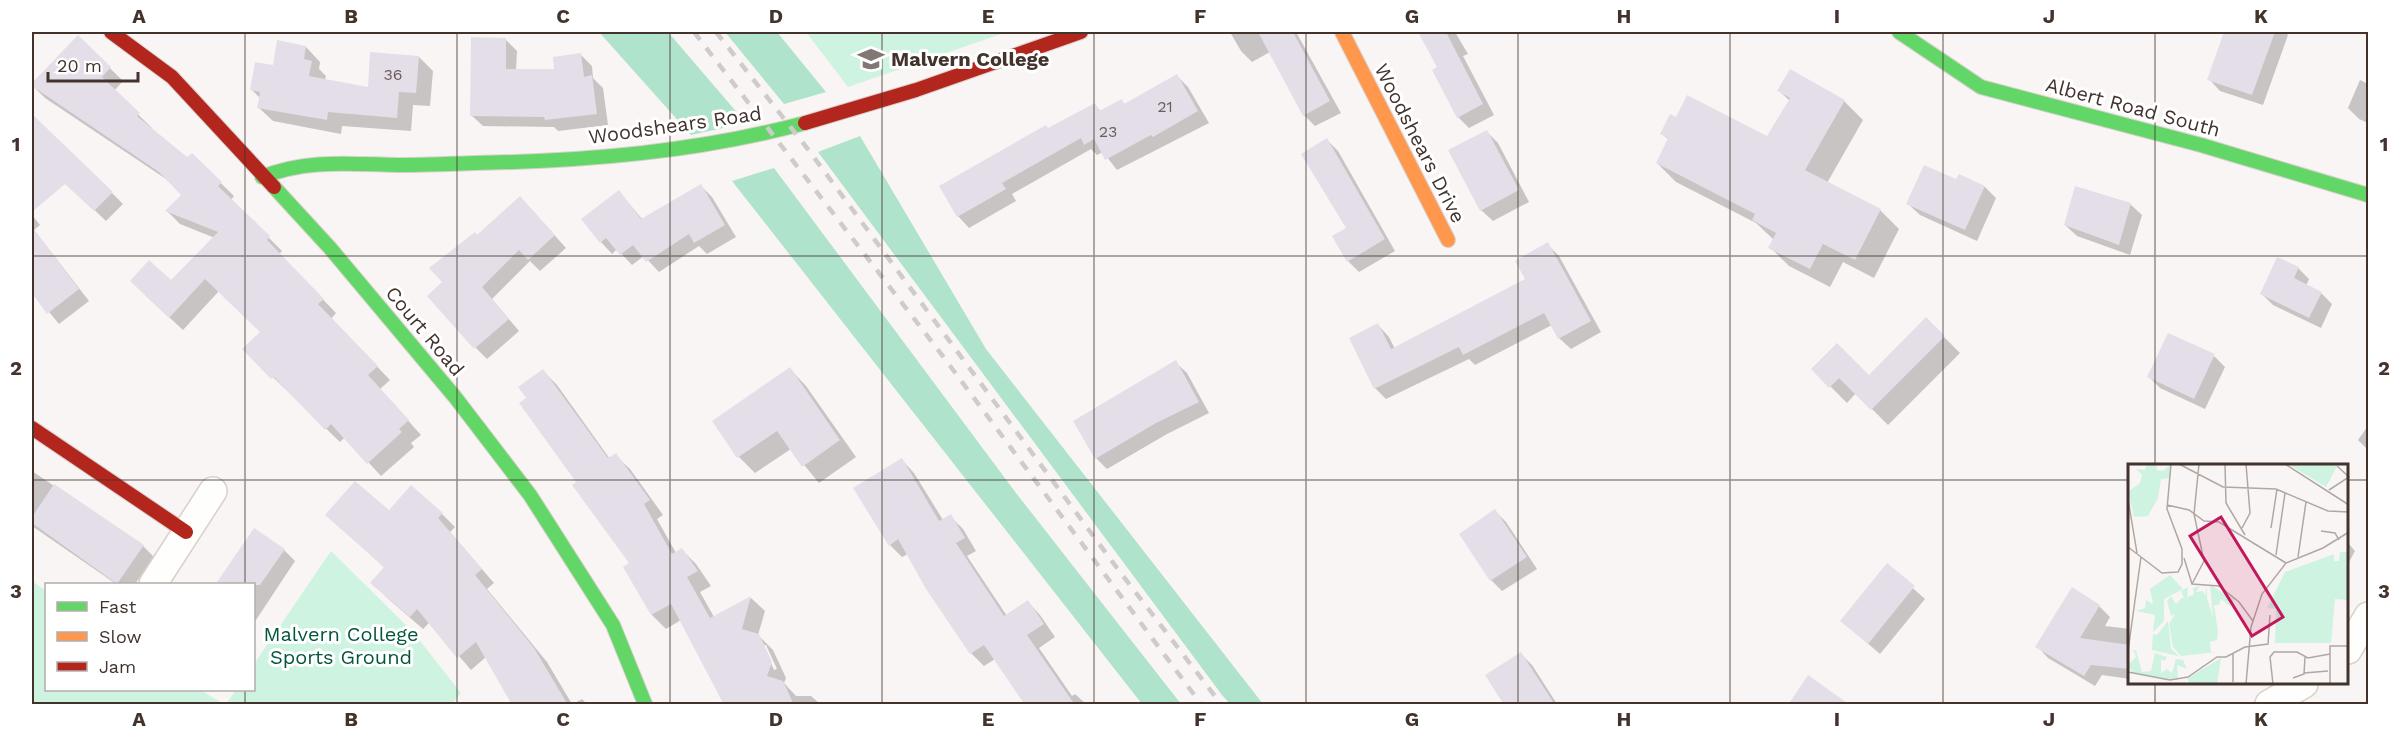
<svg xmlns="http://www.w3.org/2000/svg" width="2400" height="736" viewBox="0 0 2400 736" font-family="'Work Sans',sans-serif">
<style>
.green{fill:#cef3e1}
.forest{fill:#b0e3cc}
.shadow{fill:#0003;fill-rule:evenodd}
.building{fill:#e4dee9}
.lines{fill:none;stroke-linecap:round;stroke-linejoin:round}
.street-casing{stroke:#dad0cd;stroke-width:30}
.fast-casing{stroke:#dad0cd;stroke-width:16}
.slow-casing{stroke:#dad0cd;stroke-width:16}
.jam-casing{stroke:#dad0cd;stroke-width:16}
.street{stroke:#fefefd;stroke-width:27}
.fast{stroke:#63d668;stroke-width:14}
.slow{stroke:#ff974d;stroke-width:14}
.jam{stroke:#b3261e;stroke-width:14}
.rail{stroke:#cecbca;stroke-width:4.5;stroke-dasharray:10 10;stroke-linecap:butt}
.grid{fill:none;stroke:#42332d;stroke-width:1.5;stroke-opacity:0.55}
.labels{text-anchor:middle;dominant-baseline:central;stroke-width:6;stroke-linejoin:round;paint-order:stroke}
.number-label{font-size:16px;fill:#6a5e5c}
.poi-label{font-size:20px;font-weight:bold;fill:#42332d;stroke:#fff;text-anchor:start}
.street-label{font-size:20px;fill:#42332d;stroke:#fff}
.park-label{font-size:20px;fill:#03563c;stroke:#fff}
.inset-road{fill:none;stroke:#b0a7a4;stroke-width:1.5}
.view{fill:#c2185b;fill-opacity:0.15;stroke:#c2185b;stroke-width:3}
.inset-edge{fill:none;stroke:#42332d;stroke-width:3}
.neatline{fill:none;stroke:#42332d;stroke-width:2}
.grid-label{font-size:20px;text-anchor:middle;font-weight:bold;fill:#42332d}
</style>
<rect width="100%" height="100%" fill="#f9f5f4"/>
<g class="green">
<polygon points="806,32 1007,32 848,87"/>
<polygon points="331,551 413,632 461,693 452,704 226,704 236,690 254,690 254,664"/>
<polygon points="32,581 46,591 46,690 200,690 224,704 32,704"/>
</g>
<g class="forest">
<polygon points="599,32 668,32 746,123 691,135"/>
<polygon points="725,32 777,32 826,92 784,104"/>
<polygon points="860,136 986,349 1263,704 1230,704 1222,695 818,152"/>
<polygon points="774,168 1016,493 1181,704 1142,704 732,181"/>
</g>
<g class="shadow">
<polygon points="1230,32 1296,32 1341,113 1315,126 1304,115 1270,52 1252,62 1241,51"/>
<polygon points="1420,32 1455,32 1468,54 1463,56 1494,115 1469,128 1458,117 1439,68"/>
<polygon points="2225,32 2285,32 2288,35 2263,105 2220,91 2209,79"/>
<polygon points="78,37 123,81 114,91 152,128 151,129 187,159 192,155 234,196 231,200 282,251 279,254 336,313 331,319 390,380 380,389 421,435 411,443 414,447 381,476 345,437 340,442 244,349 262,332 219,291 183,330 145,295 171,282 215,238 180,224 167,211 183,195 172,183 45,98 32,85"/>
<polygon points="505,39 517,51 516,70 556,71 581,55 592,66 593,78 603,88 608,125 558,131 554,127 483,126 471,115"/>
<polygon points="306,47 320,62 319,69 326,76 325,80 369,88 419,57 433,71 430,106 413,105 411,131 342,126 341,134 273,121 258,107 260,98 252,90 274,67"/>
<polygon points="1177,76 1188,87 1209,123 1117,170 1103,152 1097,155 1091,149 1012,194 1016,201 969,228 958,216 1048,130 1095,105 1101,112 1121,101 1126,105"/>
<polygon points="2360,80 2368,84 2368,123 2359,119 2348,108"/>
<polygon points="1779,91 1844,101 1863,120 1827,183 1880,210 1899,229 1874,278 1843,262 1830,287 1789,266 1770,247 1774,240 1756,223 1676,182 1657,163 1669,140 1662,134 1768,138 1790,101"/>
<polygon points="1486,131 1498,143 1529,202 1493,221 1481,210"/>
<polygon points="1327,140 1338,151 1395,251 1359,272 1348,261 1348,229"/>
<polygon points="1959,176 1985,187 1996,198 1977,241 1920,215 1908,204 1957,181"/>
<polygon points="64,181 112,193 123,204 106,221"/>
<polygon points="701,186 712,197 736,237 707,254 699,246 659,272 644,256 632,265 617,249 612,254 601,242 619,192 643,220"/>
<polygon points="2130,204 2142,215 2130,255 2077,236 2065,225"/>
<polygon points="531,209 566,248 540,271 530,261 492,299 519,331 487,359 476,348 477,237"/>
<polygon points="32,215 40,225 34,230 89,301 59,324 32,291"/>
<polygon points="1547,244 1559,256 1601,332 1571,349 1559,338 1552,325 1475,365 1469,359 1386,399 1375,388 1378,325 1389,337 1395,349 1527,280"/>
<polygon points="2298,268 2309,279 2306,286 2321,293 2332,304 2321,328 2273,305 2262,294"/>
<polygon points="1926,319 1960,353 1888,425 1856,393 1847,403 1813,369 1869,377"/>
<polygon points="2214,356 2225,367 2205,409 2160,388 2149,377"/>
<polygon points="1175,362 1187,373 1209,413 1167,434 1107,469 1096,458"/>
<polygon points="790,369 806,386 856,457 819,483 791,449 755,473 739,457 714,422"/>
<path d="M543,371L557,385L610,459L615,455L630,469L663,515L657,519L676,553L682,550L696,564L711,586L700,592L714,617L751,598L765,611L758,635L773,650L786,678L784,683L796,696H811L820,704H726L681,620L666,629L652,615L625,567L631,564L528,398ZM763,645H766L777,669L774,670Z"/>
<polygon points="2368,426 2368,450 2358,440"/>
<polygon points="902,460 914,473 943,520 950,516 963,529 976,551 967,556 1007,616 1028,602 1040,615 1055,637 1039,648 1072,696 1075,694 1086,704 1027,704 995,659 984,666 971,653 908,554 902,557 890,545"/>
<polygon points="32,471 143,546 154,557 135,584 116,584 32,526"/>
<polygon points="1495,511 1506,522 1537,569 1502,591 1491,580"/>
<polygon points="389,513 442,514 455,527 450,532 494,583 487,589 547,662 572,704 514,704 486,657 471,670 430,622 423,629 385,596 385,568 327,515"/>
<polygon points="2348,543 2355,551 2348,564"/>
<polygon points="284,550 295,561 254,623 254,584"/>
<polygon points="1887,565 1925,599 1880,654 1842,621"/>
<polygon points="2099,606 2110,617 2105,626 2130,629 2130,679 2102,675 2095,686 2048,658 2037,646"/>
<polygon points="1521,654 1532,665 1557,704 1506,704"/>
<polygon points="582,699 587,704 573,704"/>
</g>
<g class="building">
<polygon points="1258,32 1293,32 1330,101 1303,116"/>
<polygon points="1418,32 1446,32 1483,104 1457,118 1432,70 1437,67"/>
<polygon points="2224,32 2275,32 2252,95 2207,80"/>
<polygon points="78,35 111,67 102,77 140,113 137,116 187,157 192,153 222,182 218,186 270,236 267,240 324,299 318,304 378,366 368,375 409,420 399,429 402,432 367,464 331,424 325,430 274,377 271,379 242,349 260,332 205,279 169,318 130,281 149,260 171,280 218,232 165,211 181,195 159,172 32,86 32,83"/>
<polygon points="471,37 506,38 506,69 554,69 553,57 581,53 584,77 592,75 597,114 545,120 544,117 470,116"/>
<polygon points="277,40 306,46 304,59 312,61 309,76 368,87 370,52 419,56 416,93 399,92 397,118 328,112 327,120 257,108 260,92 250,90 255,62 273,65"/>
<polygon points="1790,69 1845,100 1805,170 1881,209 1855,260 1823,244 1810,269 1768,248 1776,233 1752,220 1755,214 1656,163 1668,138 1660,134 1670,114 1676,117 1687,95 1767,136 1790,98 1777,91"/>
<polygon points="1177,74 1198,111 1153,137 1151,135 1105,160 1094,139 1084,145 1081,138 1002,183 1006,189 957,217 939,186 1046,125 1048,128 1095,103 1099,111 1122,99 1124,104"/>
<polygon points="32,114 113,192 94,211 65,184 32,212"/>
<polygon points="1487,130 1519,190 1480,211 1448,150"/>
<polygon points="1327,138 1385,239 1347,262 1332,236 1346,228 1301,154"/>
<polygon points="1924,165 1956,179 1959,174 1985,186 1965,230 1906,204"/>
<polygon points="701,184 725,225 694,243 689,234 646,262 633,245 620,255 606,238 600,243 581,219 619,190 641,219"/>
<polygon points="2075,186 2131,203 2119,245 2064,225"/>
<polygon points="520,196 555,235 528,260 519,250 482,287 509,319 474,349 427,296 442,282 429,268 475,232 477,235"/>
<polygon points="32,227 79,289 47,314 32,293"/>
<polygon points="1548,242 1591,321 1558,339 1544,313 1463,355 1459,347 1374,389 1349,338 1378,323 1391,349 1525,279 1515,261"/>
<polygon points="2277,257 2299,267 2294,278 2322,292 2309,318 2260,294"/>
<polygon points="1926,317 1945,336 1871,410 1839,378 1829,388 1811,369 1837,343 1869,375"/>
<polygon points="2168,333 2215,354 2194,399 2147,377"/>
<polygon points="1176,360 1199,402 1156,423 1095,459 1073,421"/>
<polygon points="790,367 840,440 802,467 777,431 737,458 712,421"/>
<polygon points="543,369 608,458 616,453 650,500 644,504 672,554 682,548 698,571 687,577 710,618 751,596 742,629 759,634 772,662 767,676 783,681 794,705 724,705 671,604 651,615 623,567 629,563 572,485 576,482 519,403 526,398 518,387"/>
<polygon points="902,458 939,521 951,514 965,538 956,543 1004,616 1028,600 1044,624 1027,635 1075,705 1025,705 984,645 970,654 926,589 898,539 889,546 853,488"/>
<polygon points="355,481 389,510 411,485 443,513 438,518 482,569 475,575 534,648 568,705 512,705 476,642 457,658 417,609 410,617 370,583 384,567 325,515"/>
<polygon points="54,484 144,545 117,584 32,523 32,517"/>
<polygon points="1495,509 1527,557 1490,581 1459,534"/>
<polygon points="254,528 285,549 260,585 215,585"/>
<polygon points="1887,563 1915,586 1868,644 1840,621"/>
<polygon points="2072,587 2100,605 2080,638 2130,645 2130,669 2091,665 2084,676 2035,647"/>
<polygon points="1521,652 1555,705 1504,705 1485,675"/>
<polygon points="1808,675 1850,705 1788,705"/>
</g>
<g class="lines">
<g class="street-casing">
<g id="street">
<polyline points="153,584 213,491"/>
<polyline points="2348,650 2368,616"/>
<polyline points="2269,704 2304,684"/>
</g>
</g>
<g class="fast-casing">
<g id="fast">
<polyline points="1899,32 1981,87 2201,145 2368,195"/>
<path d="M262,177C307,159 349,164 397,165C423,165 449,164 475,163C586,161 697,152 805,123"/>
<polyline points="274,187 330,248 455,397 530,495 613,625 645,704"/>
</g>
</g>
<g class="slow-casing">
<polyline id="slow" points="1342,32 1448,240"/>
</g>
<g class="jam-casing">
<g id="jam">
<polyline points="111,32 172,77 274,187"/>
<polyline points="805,123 916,90 1081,32"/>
<polyline points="32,428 186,532"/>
</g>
</g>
<use href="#street" class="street"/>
<use href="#fast" class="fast"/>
<use href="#slow" class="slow"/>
<use href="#jam" class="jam"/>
<g class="rail">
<polyline points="694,32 945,359 1201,704"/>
<polyline points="716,32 807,148 1117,568 1221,704"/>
</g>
</g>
<path class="grid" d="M245,32V584M457,32V704M670,32V704M882,32V704M1094,32V704M1306,32V704M1518,32V704M1730,32V704M1943,32V704M2155,32V466M32,256H2368M32,480H2130M2348,480H2368M2155,684V704M245,690V704"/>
<defs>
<g id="school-bare" transform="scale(2.07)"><path d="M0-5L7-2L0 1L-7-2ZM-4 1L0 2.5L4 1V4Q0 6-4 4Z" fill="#827773" stroke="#fff" stroke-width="2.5" paint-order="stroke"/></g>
</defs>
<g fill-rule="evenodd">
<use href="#school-bare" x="871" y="59"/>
</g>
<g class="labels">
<g class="number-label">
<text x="393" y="74">36</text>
<text x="1165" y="106">21</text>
<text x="1108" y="131">23</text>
</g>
<g class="poi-label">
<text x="891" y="59">Malvern College</text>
</g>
<g class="street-label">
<text transform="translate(2133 107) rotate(15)">Albert Road South</text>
<text transform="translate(675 125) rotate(-8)">Woodshears Road</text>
<text transform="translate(1420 143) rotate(63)">Woodshears Drive</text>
<text transform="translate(425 331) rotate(50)">Court Road</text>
</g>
<g class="park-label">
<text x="341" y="634">Malvern College<tspan x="341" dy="23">Sports Ground</tspan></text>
</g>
</g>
<g transform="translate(2128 464)">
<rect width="220" height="220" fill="#f9f5f4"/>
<path d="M19,0H28L29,6L35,7L43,0L42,14L33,15L30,34L20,52L6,53L0,28L12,19L14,11L8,5L17,6ZM160,0H209V2L198,23ZM212,88H220V136L207,135L203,179H147L148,145L139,144L157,108L206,90V97H211ZM42,111L55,125L36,135V157L25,168L27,151L8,147L17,144L18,136L25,140L22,125ZM82,121L106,135L103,143L93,135L91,141H86L90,168L89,176L82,178L83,188H88L53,192L45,183L41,160L47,150L43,152L39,137L43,132L48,140L55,133L57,136L53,127L60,123L59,141L60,132L66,131L65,124L72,122L68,128L75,127L77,132L79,123V134L85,153ZM40,157L43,185L51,192L24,186L25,170L29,171ZM8,186L14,208L23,207L27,189L39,193L37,197L33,195V209L39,205L44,209L48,195L55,196L59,205L49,201L50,214L42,215L5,209L0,201L8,193L6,187H2ZM93,194L89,220H61L60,214Z" fill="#cef3e1"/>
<path class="inset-road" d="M51,0L95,23L148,25L200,47L221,48M97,0L98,39L117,71M157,0L221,41M201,26L221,13L209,2M0,35L9,89M39,41L61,46L76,57L91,58L158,99M114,64L122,49L118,0M143,64L149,25M193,67L207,69L211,76M0,83L34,109L50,108L54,100V85L39,45L43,0M148,91L157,29M170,93L178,38M56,94L64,120L91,122L111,138L125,157M64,120L76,97L66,50L71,0M0,187L13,93M105,190V218M0,208L42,216L60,213L89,193H98L117,183L140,180L142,151M176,209L200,207M165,214L176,210L177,193M118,220L123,163L134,130L158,99L195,84L221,68M145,220L142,193L146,188H169L180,194L202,190M202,220V182H221"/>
<path class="view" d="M93,53L155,153L124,172L62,72Z"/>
<rect width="220" height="220" class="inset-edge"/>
</g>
<rect width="2400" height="736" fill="none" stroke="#ffffff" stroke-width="66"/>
<rect x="45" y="583" width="210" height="108" fill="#ffffff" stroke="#b3adab" stroke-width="1.5"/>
<rect x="57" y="602" width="30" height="9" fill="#63d668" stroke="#b3adab" stroke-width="1.5"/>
<text x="99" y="613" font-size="18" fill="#42332d">Fast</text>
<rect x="57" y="632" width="30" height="9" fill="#ff974d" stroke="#b3adab" stroke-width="1.5"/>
<text x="99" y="643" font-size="18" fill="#42332d">Slow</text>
<rect x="57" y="662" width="30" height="9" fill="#b3261e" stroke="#b3adab" stroke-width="1.5"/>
<text x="99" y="673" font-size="18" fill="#42332d">Jam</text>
<path d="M48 72v9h90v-9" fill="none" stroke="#42332d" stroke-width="3"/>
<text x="57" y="72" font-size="18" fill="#42332d" stroke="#ffffff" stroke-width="4.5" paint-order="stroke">20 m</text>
<rect x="33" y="33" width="2334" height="670" class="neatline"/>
<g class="grid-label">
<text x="139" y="23">A</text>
<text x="351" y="23">B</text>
<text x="563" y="23">C</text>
<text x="776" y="23">D</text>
<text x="988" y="23">E</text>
<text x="1200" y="23">F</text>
<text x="1412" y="23">G</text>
<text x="1624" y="23">H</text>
<text x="1837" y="23">I</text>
<text x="2049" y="23">J</text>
<text x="2261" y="23">K</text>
<text x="16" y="151">1</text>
<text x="2384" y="151">1</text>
<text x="16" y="375">2</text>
<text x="2384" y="375">2</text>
<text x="16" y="598">3</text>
<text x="2384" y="598">3</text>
<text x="139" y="726">A</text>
<text x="351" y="726">B</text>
<text x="563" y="726">C</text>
<text x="776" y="726">D</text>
<text x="988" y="726">E</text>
<text x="1200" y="726">F</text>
<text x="1412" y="726">G</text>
<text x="1624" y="726">H</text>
<text x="1837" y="726">I</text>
<text x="2049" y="726">J</text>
<text x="2261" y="726">K</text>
</g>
</svg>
